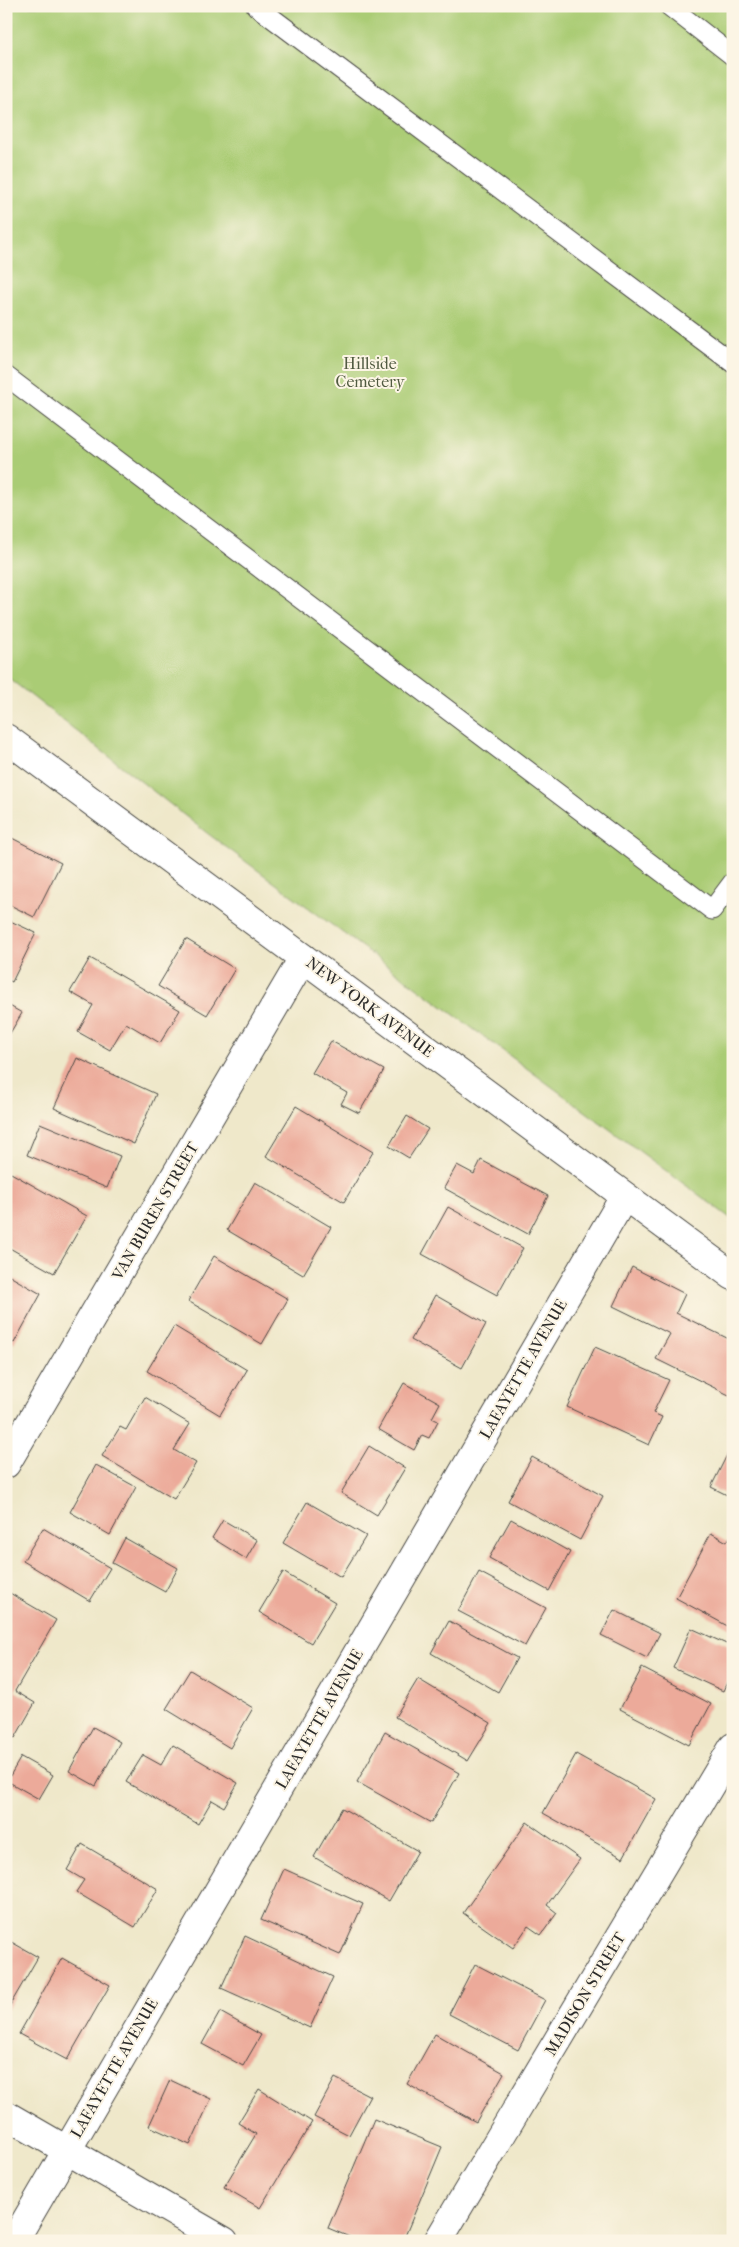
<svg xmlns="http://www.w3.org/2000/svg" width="739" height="2247" viewBox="0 0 739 2247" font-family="'IM FELL French Canon',serif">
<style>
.green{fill:#aacc75;stroke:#6a7c50}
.building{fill:#ecaa9a}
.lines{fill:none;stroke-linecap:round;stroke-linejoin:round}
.service-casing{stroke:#484743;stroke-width:21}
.minor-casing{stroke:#484743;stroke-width:30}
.service{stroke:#fff;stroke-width:19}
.minor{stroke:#fff;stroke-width:28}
.labels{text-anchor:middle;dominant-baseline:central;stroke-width:4;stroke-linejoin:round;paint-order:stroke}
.park-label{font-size:16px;fill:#515b41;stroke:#fcf5e5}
.street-label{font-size:16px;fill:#2b2b2b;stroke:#fcf5e5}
</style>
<rect width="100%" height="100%" fill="#fcf5e5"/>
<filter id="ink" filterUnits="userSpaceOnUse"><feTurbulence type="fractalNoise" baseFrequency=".02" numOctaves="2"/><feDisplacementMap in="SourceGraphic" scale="10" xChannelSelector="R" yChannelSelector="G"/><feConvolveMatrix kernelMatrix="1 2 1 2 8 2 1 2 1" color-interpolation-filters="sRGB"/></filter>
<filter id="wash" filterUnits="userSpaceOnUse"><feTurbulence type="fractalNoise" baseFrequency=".0096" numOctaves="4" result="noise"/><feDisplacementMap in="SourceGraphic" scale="20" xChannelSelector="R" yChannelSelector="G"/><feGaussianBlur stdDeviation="1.12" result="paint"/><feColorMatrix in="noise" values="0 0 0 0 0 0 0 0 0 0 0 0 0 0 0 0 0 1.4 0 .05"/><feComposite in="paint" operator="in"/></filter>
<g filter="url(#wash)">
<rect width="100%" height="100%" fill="#efe8ca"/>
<polygon class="green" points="6,6 733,6 733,1220 207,833 6,676"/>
<g id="blocks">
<g class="building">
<polygon points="6,835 61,863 34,917 6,903"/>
<polygon points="6,919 36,933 12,982 6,979"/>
<polygon points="186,939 235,969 207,1015 158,986"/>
<polygon points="90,958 180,1010 160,1043 126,1023 110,1050 78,1032 93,1005 70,992"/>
<polygon points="6,1004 22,1013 6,1040"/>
<polygon points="331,1041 384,1070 359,1113 341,1104 347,1093 312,1073"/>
<polygon points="77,1058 156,1094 134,1144 54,1108"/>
<polygon points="296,1106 373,1152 344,1202 266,1156"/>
<polygon points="407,1116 428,1129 409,1158 389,1146"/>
<polygon points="40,1123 120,1156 107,1188 27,1155"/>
<polygon points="481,1160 548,1196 528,1234 444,1188 457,1165 474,1174"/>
<polygon points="11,1173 87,1216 54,1273 6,1246 6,1180"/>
<polygon points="255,1182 331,1227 303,1275 227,1230"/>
<polygon points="448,1207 523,1248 497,1295 422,1254"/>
<polygon points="214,1256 288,1299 262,1344 188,1301"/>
<polygon points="632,1267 685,1294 676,1313 733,1341 733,1397 656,1359 670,1334 613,1306"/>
<polygon points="6,1274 41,1294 14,1343 6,1339"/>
<polygon points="435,1295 486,1324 462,1368 411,1340"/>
<polygon points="174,1326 247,1370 220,1415 147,1371"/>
<polygon points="595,1347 669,1380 653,1413 662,1417 649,1445 567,1407"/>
<polygon points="404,1383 440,1403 432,1418 438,1421 429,1438 422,1435 414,1450 378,1429"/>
<polygon points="145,1397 190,1424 174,1450 196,1463 174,1499 102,1456 120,1427 126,1430"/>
<polygon points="733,1443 733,1498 711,1487"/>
<polygon points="369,1446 405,1468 377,1515 341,1493"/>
<polygon points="532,1457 603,1496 580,1540 508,1501"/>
<polygon points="96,1465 136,1487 110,1535 70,1512"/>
<polygon points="307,1502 366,1536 341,1577 283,1543"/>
<polygon points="511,1519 570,1552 549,1591 489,1558"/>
<polygon points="223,1520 257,1540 246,1559 212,1538"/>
<polygon points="43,1528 110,1568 90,1601 23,1561"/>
<polygon points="733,1532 733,1629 676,1598 711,1533 727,1542"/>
<polygon points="125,1538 178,1568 165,1592 112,1563"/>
<polygon points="283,1572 335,1603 311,1643 259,1612"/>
<polygon points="479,1572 546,1608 525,1646 458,1611"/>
<polygon points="8,1592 56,1620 15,1691 35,1703 15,1738 6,1733 6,1596"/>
<polygon points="614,1610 660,1633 647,1658 601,1635"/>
<polygon points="449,1621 517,1658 498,1692 431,1653"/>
<polygon points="691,1628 733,1647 733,1669 723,1691 673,1668"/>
<polygon points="642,1668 711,1704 689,1745 620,1709"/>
<polygon points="190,1670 253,1708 230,1748 166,1709"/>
<polygon points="418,1679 491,1723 468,1761 395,1717"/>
<polygon points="93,1727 120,1742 96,1786 69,1771"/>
<polygon points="385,1732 459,1773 431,1823 357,1782"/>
<polygon points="173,1745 238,1783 224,1807 212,1800 198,1824 126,1782 143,1755 161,1765"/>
<polygon points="576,1754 656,1799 623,1858 543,1813"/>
<polygon points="21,1757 53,1775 39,1799 7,1781"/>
<polygon points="342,1808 418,1851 389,1901 314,1857"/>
<polygon points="527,1822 580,1859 547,1905 557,1913 541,1935 528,1926 513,1948 463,1913"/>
<polygon points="82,1844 158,1889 135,1927 76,1892 84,1880 67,1870"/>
<polygon points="284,1869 363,1904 340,1955 261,1920"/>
<polygon points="245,1936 333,1977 310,2028 221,1988"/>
<polygon points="6,1939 38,1957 6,2012"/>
<polygon points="62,1958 110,1985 67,2060 19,2034"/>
<polygon points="475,1964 545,2000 518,2050 449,2014"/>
<polygon points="220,2012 261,2035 243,2066 202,2044"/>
<polygon points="435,2034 504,2073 476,2122 407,2084"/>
<polygon points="335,2078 370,2096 349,2135 314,2117"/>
<polygon points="170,2080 211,2099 190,2145 149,2126"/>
<polygon points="259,2089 312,2122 260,2208 224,2187 256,2134 238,2123"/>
<polygon points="374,2119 442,2147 403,2241 359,2241 328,2228"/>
</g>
</g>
</g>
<g filter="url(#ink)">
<use href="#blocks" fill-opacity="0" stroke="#484743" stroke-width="1"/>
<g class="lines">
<g class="service-casing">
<g id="service">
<polyline points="256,6 733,363"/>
<polyline points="669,6 733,56"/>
<polyline points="6,376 712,910 733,882"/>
</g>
</g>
<g class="minor-casing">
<g id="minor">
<polyline points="6,738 733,1276"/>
<polyline points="6,1464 303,958"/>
<polyline points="6,2115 224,2241"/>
<polyline points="14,2241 624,1197"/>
<polyline points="438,2241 733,1747"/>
</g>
</g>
<use href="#service" class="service"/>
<use href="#minor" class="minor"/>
</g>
</g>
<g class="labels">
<g class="park-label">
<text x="370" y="363">Hillside<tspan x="370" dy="18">Cemetery</tspan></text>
</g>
<g class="street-label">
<text transform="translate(370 1007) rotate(37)">NEW YORK AVENUE</text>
<text transform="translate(155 1211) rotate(-60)">VAN BUREN STREET</text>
<text transform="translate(523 1369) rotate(-60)">LAFAYETTE AVENUE</text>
<text transform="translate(319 1719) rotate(-60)">LAFAYETTE AVENUE</text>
<text transform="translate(585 1994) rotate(-59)">MADISON STREET</text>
<text transform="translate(114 2068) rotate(-60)">LAFAYETTE AVENUE</text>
</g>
</g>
<rect width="739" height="2247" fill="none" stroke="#fcf5e5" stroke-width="25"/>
</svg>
